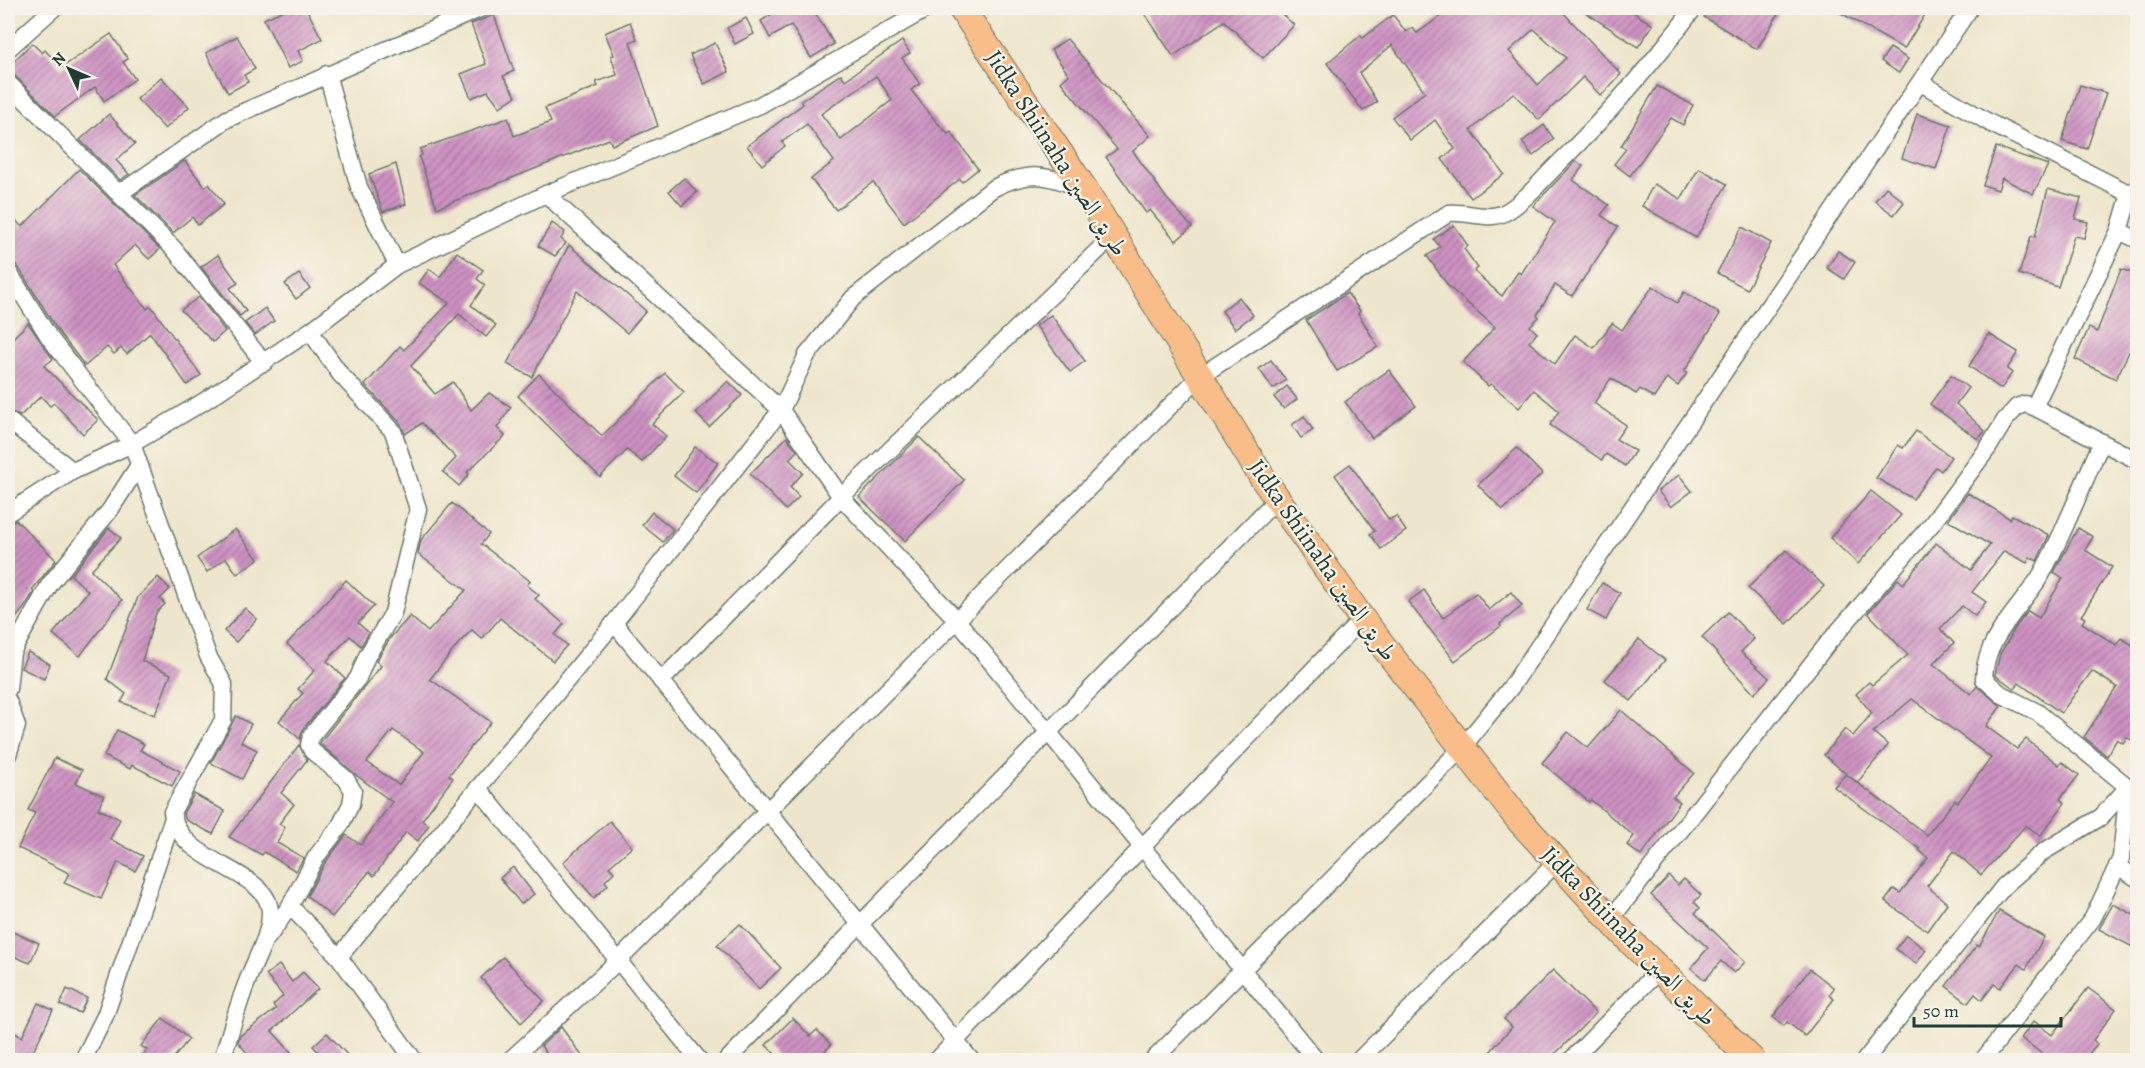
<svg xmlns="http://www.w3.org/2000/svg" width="2145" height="1068" viewBox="0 0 2145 1068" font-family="Alegreya,Amiri,serif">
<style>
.building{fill:url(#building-hatch);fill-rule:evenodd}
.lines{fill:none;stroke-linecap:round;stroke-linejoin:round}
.minor-casing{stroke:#677869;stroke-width:19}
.primary-casing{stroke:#677869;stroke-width:28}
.minor{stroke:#fff;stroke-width:16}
.primary{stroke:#f8bd88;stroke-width:26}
.labels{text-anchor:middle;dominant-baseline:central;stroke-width:4.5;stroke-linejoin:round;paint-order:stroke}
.street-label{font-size:24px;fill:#1f3d34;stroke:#f7f3e8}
</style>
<defs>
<pattern id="building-hatch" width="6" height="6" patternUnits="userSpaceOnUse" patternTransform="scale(1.5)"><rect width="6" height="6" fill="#ce92c2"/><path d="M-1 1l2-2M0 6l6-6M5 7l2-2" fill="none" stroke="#a7789e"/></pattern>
</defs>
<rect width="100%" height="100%" fill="#f7f3e8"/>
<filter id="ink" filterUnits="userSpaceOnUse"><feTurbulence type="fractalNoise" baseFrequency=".0167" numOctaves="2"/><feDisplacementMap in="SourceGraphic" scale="12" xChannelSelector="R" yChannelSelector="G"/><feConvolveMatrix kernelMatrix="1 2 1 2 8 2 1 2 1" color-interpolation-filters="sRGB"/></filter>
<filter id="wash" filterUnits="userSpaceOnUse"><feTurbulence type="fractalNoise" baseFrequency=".008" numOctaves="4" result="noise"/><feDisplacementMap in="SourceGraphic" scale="24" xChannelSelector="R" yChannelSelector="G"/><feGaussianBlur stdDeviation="1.35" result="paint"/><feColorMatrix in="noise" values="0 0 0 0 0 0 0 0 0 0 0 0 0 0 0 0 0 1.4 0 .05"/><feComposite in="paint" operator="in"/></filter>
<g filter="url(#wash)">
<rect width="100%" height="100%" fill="#eee6cc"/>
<g id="blocks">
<g class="building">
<polygon points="288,8 306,8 322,39 298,51 303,61 288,68 264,19"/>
<polygon points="781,8 821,8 814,11 834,44 811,58 791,25 770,38 761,21"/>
<polygon points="1141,8 1275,8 1294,25 1263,58 1224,21 1173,56"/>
<path d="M1453,8H1559L1621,74L1601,96L1583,77L1539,120L1513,93L1471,130L1504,174L1471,198L1442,159L1455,149L1435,120L1410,140L1392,117L1425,92L1392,45L1359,73L1377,102L1363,111L1327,63L1361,35L1363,38L1393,15L1406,32L1412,28L1417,33ZM1534,29L1566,58L1538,85L1509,51Z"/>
<polygon points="1579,8 1627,8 1653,25 1638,47"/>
<polygon points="1710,8 1782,8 1757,49 1704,17"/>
<polygon points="1832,8 1929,8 1904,49"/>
<polygon points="494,15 514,71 503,76 516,96 500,107 488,91 471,98 461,74 486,64 471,24"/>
<polygon points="746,18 754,34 735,44 727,28"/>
<polygon points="630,22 637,39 630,42 658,126 612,145 609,139 437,208 419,157 422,155 420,149 508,118 514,136 551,122 545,108 598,86 596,82 617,75 611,56 614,55 605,33"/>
<polygon points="111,34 128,59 123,62 135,79 104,101 95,87 55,116 15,76 8,73 8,67 32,43 42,53 45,50 61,68"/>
<polygon points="237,36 255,69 244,75 248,82 228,93 206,53"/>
<polygon points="1067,39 1150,136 1133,151 1167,199 1192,227 1176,241 1150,210 1146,213 1106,157 1117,149 1061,82 1069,75 1051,50"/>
<path d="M902,41L910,53L902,58L920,84L911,90L934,119L948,134L951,132L978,169L962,182L960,179L904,223L873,182L836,210L811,179L834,161L807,124L782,142L785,146L762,165L747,146L803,104L801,101L841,74L845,80ZM876,76L892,100L841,140L821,114Z"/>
<polygon points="715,43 729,72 704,84 690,55"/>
<polygon points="1890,48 1908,59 1899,73 1881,61"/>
<polygon points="161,77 189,107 165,129 137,99"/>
<polygon points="2080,85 2106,93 2087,149 2062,141"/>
<polygon points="1657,86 1693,105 1683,125 1671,118 1630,176 1614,164 1626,149 1621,146"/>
<polygon points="109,114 135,144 116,160 129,174 120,180 80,140"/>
<polygon points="1917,114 1951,125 1936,169 1902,158"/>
<polygon points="1544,125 1554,139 1533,156 1522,142"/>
<polygon points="1996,147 2048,165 2033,194 2002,178 1998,190 1983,185"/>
<polygon points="185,161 205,187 209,184 224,204 198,225 192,217 173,233 135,195"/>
<polygon points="1576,161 1583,166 1573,180 1609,205 1601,215 1618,227 1572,296 1555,285 1537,315 1539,317 1530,326 1537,333 1529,342 1555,364 1575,335 1594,348 1612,323 1622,330 1653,286 1677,303 1684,292 1720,314 1684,372 1687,373 1678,386 1667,378 1654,398 1640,389 1636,394 1611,378 1594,403 1626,425 1616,439 1635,451 1625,466 1606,454 1602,460 1550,425 1559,411 1534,390 1519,408 1491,384 1488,386 1463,362 1495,327 1449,287 1427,256 1440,247 1434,239 1454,225 1468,246 1464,249 1478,268 1474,271 1502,296 1518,272 1521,274 1555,222 1533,206"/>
<polygon points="396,164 406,204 383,212 369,174"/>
<polygon points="1699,168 1727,184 1696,238 1642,206 1654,184 1681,199"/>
<polygon points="79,169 160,249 149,259 135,245 113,265 147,309 151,306 201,375 187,385 150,333 127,354 121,348 114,354 107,347 85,366 58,331 17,265 8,261 8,212 22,227"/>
<polygon points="684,178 697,192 682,206 669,191"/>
<polygon points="1886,187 1904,202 1894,215 1875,201"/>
<polygon points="2048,189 2081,198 2075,219 2088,222 2084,238 2074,236 2058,287 2019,274 2031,236 2035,237"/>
<polygon points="552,223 565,232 561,239 566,243 555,256 538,246"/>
<polygon points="1742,227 1771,243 1747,289 1717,273"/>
<polygon points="569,245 646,311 627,333 577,291 532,377 507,364"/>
<polygon points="1838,251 1855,262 1844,279 1827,268"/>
<polygon points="457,252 483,270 477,279 485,285 471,305 496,325 486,337 459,314 411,366 435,394 453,382 471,410 489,393 511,407 497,428 505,436 467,472 469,474 459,486 443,472 456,458 422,423 405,434 401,424 365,385 400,346 404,350 449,303 419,283 429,269 440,277"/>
<polygon points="218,255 238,283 230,288 246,311 240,316 201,267"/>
<polygon points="2121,269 2138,275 2138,333 2116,379 2075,359 2089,328 2097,332"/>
<polygon points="299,274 310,288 296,299 285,284"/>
<polygon points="1347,293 1360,311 1358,313 1378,347 1337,371 1306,320"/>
<polygon points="199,297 225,331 213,342 181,310"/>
<polygon points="1239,297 1253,315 1235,329 1222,311"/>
<polygon points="265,308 274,321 255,335 245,323"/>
<polygon points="1051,315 1085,361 1070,372 1036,326"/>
<polygon points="28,323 53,359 44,366 98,420 83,434 54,403 50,406 41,396 20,416 8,410 8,343"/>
<polygon points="1989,334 2018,352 2007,369 2012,373 2001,389 1969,366"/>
<polygon points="1271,360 1286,380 1273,389 1259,369"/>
<polygon points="1389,370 1416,406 1372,438 1345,402"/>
<polygon points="665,373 684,392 652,424 666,436 642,462 627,450 600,477 518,396 539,374 602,436"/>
<polygon points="1951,375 1968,388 1956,404 1985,431 1978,439 1930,404"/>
<polygon points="728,381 742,395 709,427 696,413"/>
<polygon points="1287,386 1297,399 1284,409 1274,397"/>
<polygon points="1304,416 1313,430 1301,438 1292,425"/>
<polygon points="1916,431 1951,457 1941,471 1936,467 1913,499 1876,478 1898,445 1903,448"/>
<polygon points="787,437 797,451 789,459 803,473 790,487 799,497 786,510 750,474"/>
<polygon points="919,437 964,480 905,541 859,497"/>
<polygon points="695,447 718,463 696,493 674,476"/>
<polygon points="1517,448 1542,474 1503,510 1478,485"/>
<polygon points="1350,464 1389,520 1396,516 1406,531 1381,549 1370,534 1375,531 1335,475"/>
<polygon points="1679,475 1692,491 1671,507 1658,491"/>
<polygon points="1871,491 1901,515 1858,564 1830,538"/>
<polygon points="1968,493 2010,519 2012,515 2049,535 2037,561 2030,557 2027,563 2004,551 1972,592 1986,602 1975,616 1962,606 1940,629 1954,643 1933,664 1971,694 1977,686 2001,706 1986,726 2017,749 2026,739 2059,765 2062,762 2079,775 2060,799 2065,803 2040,836 2026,825 1981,875 1954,851 1927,886 1947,903 1927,931 1885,901 1894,889 1900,893 1928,858 1919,850 1920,849 1834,787 1846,774 1927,835 1955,800 1958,802 1991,758 1912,699 1873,732 1888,745 1857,783 1824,755 1845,729 1853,736 1872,713 1856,694 1869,682 1872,685 1908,655 1868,613 1898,579 1903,584 1936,543 1971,570 1990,545 1948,520"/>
<path d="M452,503L489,534L481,544L530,581L527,585L539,595L535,599L564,624L555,635L567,645L553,661L500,618L482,639L472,630L459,643L430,679L491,722L449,775L453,778L422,820L429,825L418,841L406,832L374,876L369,872L332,917L307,896L325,863L346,835L361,845L392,802L356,775L320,744L321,741L381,666L376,661L391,637L410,616L428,632L466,590L418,554L421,540ZM393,730L424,752L399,785L367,762Z"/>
<polygon points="652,512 673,529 663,542 642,525"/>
<polygon points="16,520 56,560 32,590 34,592 24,608 16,618 8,610 8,523"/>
<polygon points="109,528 121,538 91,570 122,600 80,656 53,634 88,591 71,575"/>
<polygon points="2078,528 2093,537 2085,550 2112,567 2081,616 2085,618 2082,623 2116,645 2121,638 2138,648 2138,744 2127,737 2123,743 2117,739 2107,756 2084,737 2117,687 2092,671 2061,713 2019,683 2015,689 1995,675 2000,654 2017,625 2028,611 2039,618 2063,578 2054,572"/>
<polygon points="235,529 258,559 237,574 226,558 207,572 197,558"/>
<polygon points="1786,550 1824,586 1787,624 1748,588"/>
<polygon points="158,577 170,589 160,599 165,604 156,613 142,661 171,674 155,715 121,702 126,694 107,679 138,597"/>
<polygon points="346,580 374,606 358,623 369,633 361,646 350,636 327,661 345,678 303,729 300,739 279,721 303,693 298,689 315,670 287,644"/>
<polygon points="1602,583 1620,593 1606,620 1587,610"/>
<polygon points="1424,590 1443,618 1476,593 1489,610 1511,592 1522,606 1500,624 1501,626 1455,661 1408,602"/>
<polygon points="245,608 257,619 236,642 224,631"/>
<polygon points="1728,612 1754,639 1741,652 1769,678 1754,694 1702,637"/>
<polygon points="1639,639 1665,660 1631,701 1605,680"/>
<polygon points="28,652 50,664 44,679 21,668"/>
<polygon points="1621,710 1694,773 1673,797 1680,802 1641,856 1627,845 1634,836 1591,800 1589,802 1542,763 1568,732 1588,748"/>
<polygon points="236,716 251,724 241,742 257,750 242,779 211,763"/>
<polygon points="117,730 144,744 140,750 180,771 172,786 132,765 130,769 104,756"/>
<polygon points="299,745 307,760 281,793 294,804 279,824 285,827 277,843 304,858 296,871 264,852 262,855 229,837"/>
<polygon points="55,758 82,770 76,783 104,796 98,809 120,819 110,839 143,856 135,871 118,862 101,899 64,883 69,873 18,848 35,813 28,810"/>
<polygon points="194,794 225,811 213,834 186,820 183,813"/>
<polygon points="610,821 632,847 609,867 614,872 605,881 608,885 594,898 563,862"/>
<polygon points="513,867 534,894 521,904 500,878"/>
<polygon points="1669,876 1678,885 1684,879 1701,895 1694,902 1700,908 1695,913 1745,962 1734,973 1721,961 1705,980 1691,968 1708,948 1651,895"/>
<polygon points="2113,904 2138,917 2138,950 2099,929"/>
<polygon points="1999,911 2044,937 2026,969 2019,964 2000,988 1994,984 1982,1000 1975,994 1968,1003 1946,986 1977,945 1979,947"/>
<polygon points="740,924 781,968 759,989 717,945"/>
<polygon points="8,930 39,943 30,963 8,954"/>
<polygon points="1906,935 1926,950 1916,964 1896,949"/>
<polygon points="503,957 544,1001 521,1023 481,978"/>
<polygon points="279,965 292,982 303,972 318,989 272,1031 298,1060 253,1060 238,1042 240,1036 276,1009 273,1005 283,996 266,975"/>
<polygon points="1810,969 1834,988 1829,995 1834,999 1805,1036 1787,1022 1784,1026 1773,1017"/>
<polygon points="1553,970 1596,1013 1549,1060 1497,1060 1489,1053 1512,1027 1504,1019"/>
<polygon points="2088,988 2116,1009 2093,1040 2097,1044 2084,1060 2050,1060 2021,1038 2034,1021 2052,1035"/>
<polygon points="67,989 87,998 80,1013 60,1005"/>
<polygon points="38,1003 53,1010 29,1060 8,1060 8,1029 22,1037"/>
<polygon points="163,1018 189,1039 172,1060 140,1060 147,1050 141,1046"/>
<polygon points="793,1018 810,1036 817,1030 831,1045 815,1060 781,1060 766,1045"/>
<polygon points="561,1027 585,1060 551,1060 541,1046"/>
<polygon points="327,1033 352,1060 326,1060 313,1046"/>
</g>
</g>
</g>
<g filter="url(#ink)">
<use href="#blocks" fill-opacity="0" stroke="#677869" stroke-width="1.5"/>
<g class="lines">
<g class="minor-casing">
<g id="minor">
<polyline points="8,49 54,8"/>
<polyline points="327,74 359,187 397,265"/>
<polyline points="8,83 174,249 264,363"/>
<polyline points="1921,83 1990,123 2130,194 2137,188"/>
<polyline points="117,191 126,189 227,119 482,8"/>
<path d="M546,194L781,410L807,355L853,298L992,189C1028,170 1048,174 1084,190"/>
<polyline points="2119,231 2138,240"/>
<path d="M8,271L49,337L132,444L208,656L224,684L223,720L172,812C179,865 269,869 270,912C271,935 254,961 247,982C237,1007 230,1034 222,1060"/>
<polyline points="2034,407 2138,461"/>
<polyline points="8,420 73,471"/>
<path d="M2101,444C2081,487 2064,534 2041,575C2021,608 1984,638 1984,679L2001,694L2037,712L2128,787L2134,791L2138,789"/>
<polyline points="8,513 73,471 132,444 203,402 310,331 397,265 546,194 760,105 928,8"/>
<polyline points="614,623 971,1060"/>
<polyline points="661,681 841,497 1113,236"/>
<polyline points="8,689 12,652 50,584 110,510 139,465"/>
<polyline points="8,701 17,726 8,755"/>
<polyline points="478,788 699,1060"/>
<polyline points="2118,866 2138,879"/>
<polyline points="290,906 339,957 414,1060"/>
<polyline points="1610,920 1828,643 1931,525 1988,448 2005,420 2017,407 2025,404 2034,407 2119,231 2130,194"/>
<polyline points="268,937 290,906 316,857 340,826 351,804 353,791 346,779 312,751 309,745 311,736 358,678 367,656 393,613 418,509 393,431 340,374 310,331"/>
<polyline points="339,957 614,623 781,410 841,497 956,619 1316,1060"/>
<polyline points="83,1060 105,1016 173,818"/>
<path d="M510,1060L618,961L1199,377L1449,213C1466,211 1488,221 1504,213C1523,203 1540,182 1555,167C1608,115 1650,67 1694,8"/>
<polyline points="727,1060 1277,499"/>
<polyline points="937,1060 1362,619"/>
<polyline points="1153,1060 1461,749 1511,687 1970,8"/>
<polyline points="1359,1060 1557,862"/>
<polyline points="1571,1060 1659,970"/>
<polyline points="1865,1060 2004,886 2043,852 2101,817 2128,787"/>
<polyline points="1983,1060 2093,918 2121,858 2128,787"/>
</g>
</g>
<g class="primary-casing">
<polyline id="primary" points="961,8 1085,190 1262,477 1362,619 1519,820 1629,940 1752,1060"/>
</g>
<use href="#minor" class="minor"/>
<use href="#primary" class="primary"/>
</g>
</g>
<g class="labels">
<g class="street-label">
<text transform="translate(1057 153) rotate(57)">Jidka Shiinaha طريق الصين</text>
<text transform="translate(1323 560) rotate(55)">Jidka Shiinaha طريق الصين</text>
<text transform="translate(1629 936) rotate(46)">Jidka Shiinaha طريق الصين</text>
</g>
</g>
<rect width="2145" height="1068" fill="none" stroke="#f7f3e8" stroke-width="30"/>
<g transform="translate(69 69) rotate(314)" stroke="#f7f3e8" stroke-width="4.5" paint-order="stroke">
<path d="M0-4.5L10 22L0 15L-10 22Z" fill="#1f3d34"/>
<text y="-9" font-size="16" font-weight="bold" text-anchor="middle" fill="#1f3d34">N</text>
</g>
<path d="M1914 1017v9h147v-9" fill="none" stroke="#1f3d34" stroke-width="3"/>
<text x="1923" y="1017" font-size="18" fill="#1f3d34" stroke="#f7f3e8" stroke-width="4.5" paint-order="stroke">50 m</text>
</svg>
